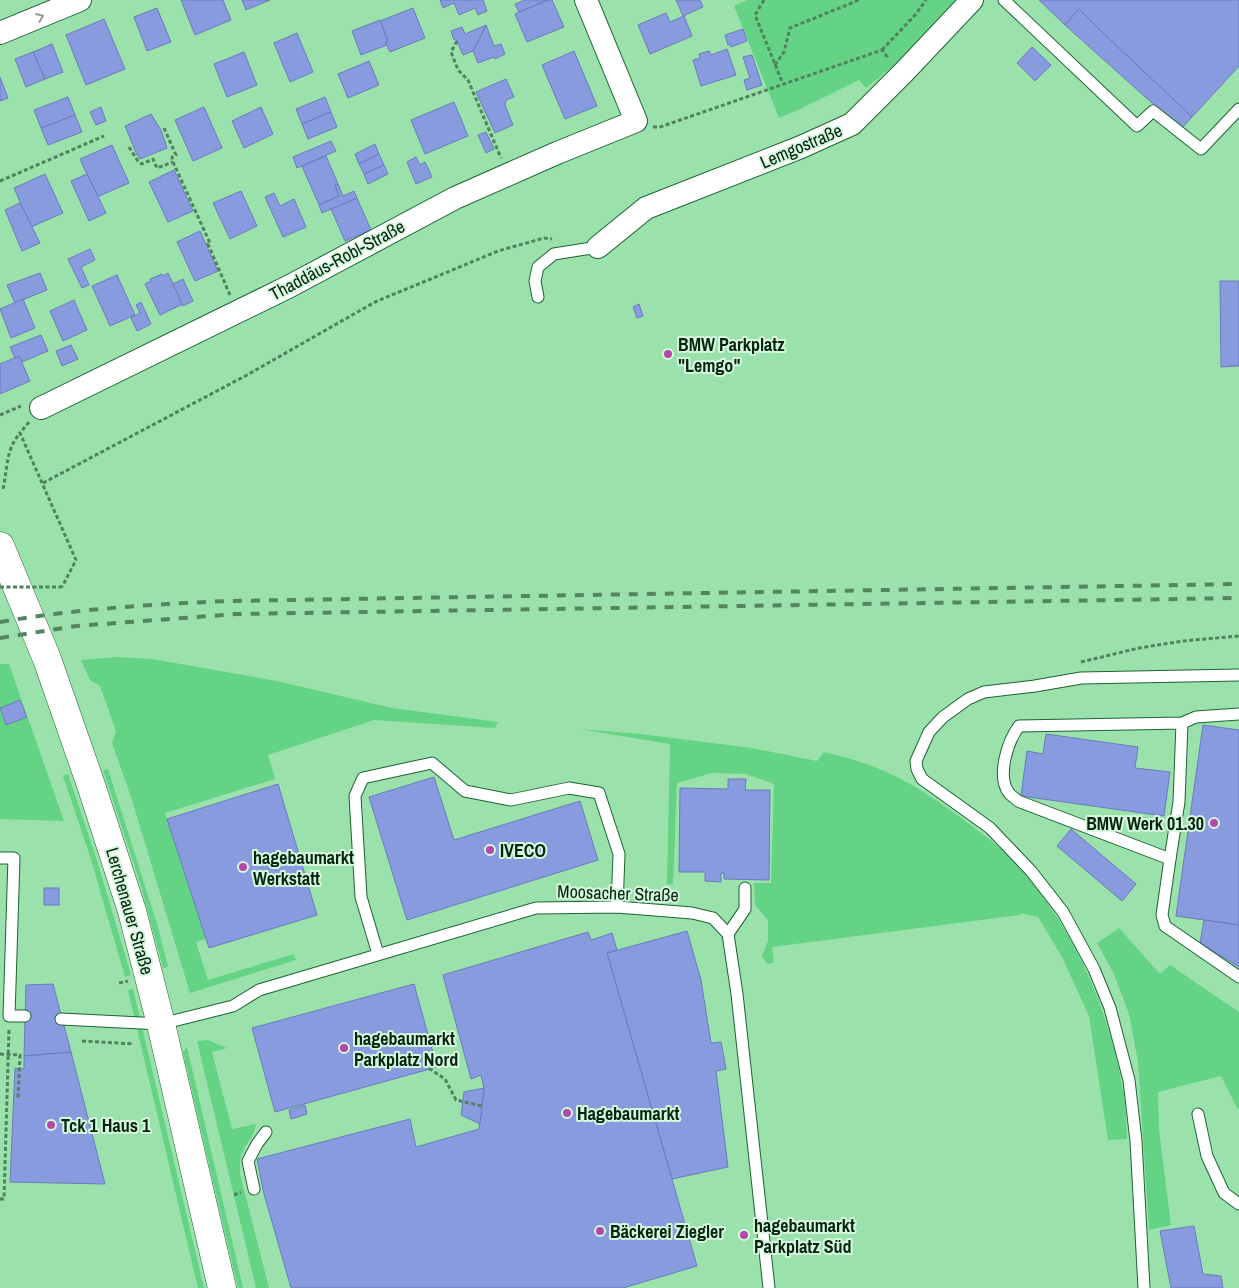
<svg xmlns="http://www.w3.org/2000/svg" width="1239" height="1288" viewBox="0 0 1239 1288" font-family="'Archivo Narrow',sans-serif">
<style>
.green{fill:#65d386}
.building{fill:#889bdf;stroke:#6a7bbd}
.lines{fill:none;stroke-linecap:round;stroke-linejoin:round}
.lane-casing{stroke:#1c6335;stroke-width:13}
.street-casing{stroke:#1c6335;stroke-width:24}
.secondary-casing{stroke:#1c6335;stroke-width:29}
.path{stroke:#51825e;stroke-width:3;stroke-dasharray:4 2.5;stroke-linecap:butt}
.lane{stroke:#fff;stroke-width:11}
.street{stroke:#fff;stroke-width:22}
.secondary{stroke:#fff;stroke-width:28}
.rail{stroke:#538560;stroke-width:4;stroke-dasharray:9 9;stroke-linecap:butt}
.path-bridge{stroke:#51825e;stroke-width:3;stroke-dasharray:4 2.5;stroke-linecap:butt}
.oneway{stroke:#8f9c93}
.poi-dot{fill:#b348a9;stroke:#d6f9de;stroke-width:2}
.labels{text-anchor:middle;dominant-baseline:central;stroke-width:4;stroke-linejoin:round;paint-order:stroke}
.street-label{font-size:18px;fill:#06230f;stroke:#d6f9de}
.poi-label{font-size:18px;font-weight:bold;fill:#06230f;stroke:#d6f9de;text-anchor:start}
</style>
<rect width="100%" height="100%" fill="#9be1ac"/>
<g class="green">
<polygon points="747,0 956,0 898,62 866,88 859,80 798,110 779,118 734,6"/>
<polygon points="116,657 152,659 277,681 392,708 498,722 495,728 374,720 268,755 275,779 165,813 206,939 196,942 208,980 294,954 296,960 190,993 132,800 112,743 116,731 100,686 90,680 81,660"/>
<polygon points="0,664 9,664 64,821 0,819"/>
<path d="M579,729L641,734L752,748L817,761L824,752C835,755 846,757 857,761C895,772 928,794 960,817C974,828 989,838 1002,850C1070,915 1107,1002 1124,1094C1126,1108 1126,1124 1127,1139L1108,1140L1089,1016L1063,959L1038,917L1021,913L1020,915L772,947L774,963L767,964L762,956L768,941V920L755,905L754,883H771L774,784L746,774L712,773L677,783L673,884H667L670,744Z"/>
<polygon points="108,769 158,927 168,967 163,968 141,886 103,770"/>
<polygon points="68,774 95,854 131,975 125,977 90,856 63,776"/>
<polygon points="1119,928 1160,974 1170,965 1239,1012 1239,1109 1237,1108 1221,1076 1158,1092 1159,1130 1171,1225 1149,1230 1138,1062 1129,1014 1114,974 1097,943"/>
<polygon points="133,989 204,1288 198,1288 188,1246 128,990"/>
<path d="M208,1040L227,1048L212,1052L232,1129L256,1124C253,1139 250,1138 244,1149C239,1157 240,1166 240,1174L269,1288H256L197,1041Z"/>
<polygon points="187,1047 243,1288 238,1288 183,1052"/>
</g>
<g class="building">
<polygon points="181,0 223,0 231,20 195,35"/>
<polygon points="242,0 270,0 246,10"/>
<polygon points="440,0 483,0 487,11 478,15 475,8 459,15 454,3 443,8"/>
<polygon points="525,0 548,0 519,12 515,4"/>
<polygon points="548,0 552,0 564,27 527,42 515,14"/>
<polygon points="676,0 700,0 703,7 683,16"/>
<polygon points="1039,0 1239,0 1239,66 1192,117 1103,33 1079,9 1065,25"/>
<polygon points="157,8 171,42 147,51 134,17"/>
<polygon points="413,8 425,38 390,52 385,42 388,41 380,21"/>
<polygon points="1079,9 1103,33 1192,117 1181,129 1065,25"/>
<polygon points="666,13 670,22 684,16 692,36 650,54 638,25"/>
<polygon points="104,19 125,69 86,85 66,35"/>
<polygon points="380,20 388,41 385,42 387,45 361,55 352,31"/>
<polygon points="486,25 494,46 501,44 505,54 495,59 494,57 478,63 473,51"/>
<polygon points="486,25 473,51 463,55 456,39 454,40 451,31 462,27 465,34"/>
<polygon points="743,29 747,41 731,47 730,44 728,45 725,35"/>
<polygon points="297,33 313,72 290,82 274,43"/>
<polygon points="52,44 63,72 45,79 33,52"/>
<polygon points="1032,47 1051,65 1035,81 1017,63"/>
<polygon points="727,49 736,75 701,86 693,60 700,58 699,54 709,51 711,55"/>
<polygon points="574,51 597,106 565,119 542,65"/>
<polygon points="33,52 45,79 26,87 15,59"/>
<polygon points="244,52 257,85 227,97 214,64"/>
<polygon points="752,55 762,85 747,90 744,80 750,78 743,57"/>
<polygon points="369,61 379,85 348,98 338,74"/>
<polygon points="0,77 8,98 0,101"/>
<polygon points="506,79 514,97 506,100 505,105 513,125 495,133 476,92"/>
<polygon points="68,97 75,115 41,128 34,110"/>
<polygon points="325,97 331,112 302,124 296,109"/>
<polygon points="454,102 468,136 425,154 411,120"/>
<polygon points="101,107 106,121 96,125 90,112"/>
<polygon points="204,107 222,148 193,161 175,120"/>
<polygon points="261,107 273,134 244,148 232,121"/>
<polygon points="331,112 337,127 308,139 302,124"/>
<polygon points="151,114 161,130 167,148 140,159 138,155 137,155 125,126"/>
<polygon points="75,115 82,132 48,145 41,128"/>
<polygon points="486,132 494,149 486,153 478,135"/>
<polygon points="331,141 336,151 297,168 293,157"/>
<polygon points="375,144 379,154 359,164 355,154"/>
<polygon points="112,145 129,183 97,197 80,159"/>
<polygon points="379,154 384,165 364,174 359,164"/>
<polygon points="326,156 338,184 335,185 339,196 319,205 302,166"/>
<polygon points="416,157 420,165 425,162 432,177 416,184 407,162"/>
<polygon points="384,165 388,174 368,184 364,174"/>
<polygon points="174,170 193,211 168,222 149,182"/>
<polygon points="45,174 63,213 31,227 14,188"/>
<polygon points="87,174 106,213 89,221 71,181"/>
<polygon points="338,184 343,196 354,191 357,198 322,213 319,205 339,196 335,185"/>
<polygon points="241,191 257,226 230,239 213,203"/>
<polygon points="274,193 280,206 294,199 306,227 283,237 265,197"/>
<polygon points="357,198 371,230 345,241 331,209"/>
<polygon points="20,203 40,243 22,251 5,210"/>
<polygon points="200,231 218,271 195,281 177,242"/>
<polygon points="90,249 95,260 81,267 89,285 82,288 68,259"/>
<polygon points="40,273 47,290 15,303 7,285"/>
<polygon points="168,273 183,304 160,315 145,284 151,281 150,279 162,274 163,276"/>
<polygon points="117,275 135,315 110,326 92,286"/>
<polygon points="183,279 193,301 183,306 173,284"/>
<polygon points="1220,281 1239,281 1239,366 1221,367"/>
<polygon points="23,299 35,328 11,338 0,309"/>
<polygon points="74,300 87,330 63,341 50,311"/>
<polygon points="141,302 151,324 137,331 131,318 140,313 136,305"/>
<polygon points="639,304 643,316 637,318 633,307"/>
<polygon points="41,335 48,351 22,362 19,356 15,358 10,347"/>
<polygon points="71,345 78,359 62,366 56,351"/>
<polygon points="19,356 30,381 0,394 0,364"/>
<polygon points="20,700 27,717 6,725 0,708"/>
<polygon points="1203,725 1239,730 1239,925 1176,916"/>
<polygon points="1046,734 1138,747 1135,768 1170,772 1164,816 1021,796 1027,751 1043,754"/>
<polygon points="434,777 454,840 580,801 598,860 407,920 369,797"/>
<polygon points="728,779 746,779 745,790 770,790 769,880 724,879 724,873 721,873 721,882 705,881 705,872 679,872 680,788 728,789"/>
<polygon points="278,784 317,915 209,948 167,819"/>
<polygon points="1071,829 1136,884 1122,901 1057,846"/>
<rect x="44" y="888" width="15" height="17"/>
<polygon points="1204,920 1239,925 1239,967 1200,943"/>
<polygon points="687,931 701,980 711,1043 721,1042 726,1069 716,1071 728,1167 672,1179 607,953"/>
<polygon points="588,932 591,940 612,933 617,950 607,953 697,1266 623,1288 291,1288 264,1194 257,1159 410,1119 416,1147 479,1129 484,1088 481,1075 471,1079 443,975"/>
<polygon points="53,984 71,1052 24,1056 26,985"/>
<polygon points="414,984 437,1067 275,1112 252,1028"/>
<polygon points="71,1052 105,1184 10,1182 15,1068 24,1069 24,1056"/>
<polygon points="484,1088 480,1124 461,1115 464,1092"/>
<polygon points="305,1105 307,1114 291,1119 289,1110"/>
<polygon points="1194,1226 1203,1274 1221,1276 1223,1288 1171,1288 1160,1231"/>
</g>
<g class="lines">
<g class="lane-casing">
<g id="lane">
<polyline points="1004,0 1137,126 1153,111 1201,149 1239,109"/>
<polyline points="538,297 535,281 538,267 554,254 598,247"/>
<path d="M1182,723L1179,802L1170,859L1018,801C1015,798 1011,796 1009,793C996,776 1008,741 1019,726L1182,723L1196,717L1239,714"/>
<polyline points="0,858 14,858 9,1016 25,1016"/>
<polyline points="1170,859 1162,915 1165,926 1239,977"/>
<polyline points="728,934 745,909 745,888"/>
<polyline points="378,954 361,897 355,796 363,778 432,763 465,791 511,800 569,788 599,793 619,854 617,907"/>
<polyline points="61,1019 161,1024 233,1006 259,990 536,908 617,907 692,913 713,918 728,934 737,994 769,1288"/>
<polyline points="1198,1114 1207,1156 1224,1193 1239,1204"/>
<polyline points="254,1189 248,1161 257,1144 266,1132"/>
<polyline points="1144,1288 1136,1141 1129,1080 1110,1008 1094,969 1063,912 1031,871 990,828 922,779 917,769 916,761 929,732 943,717 968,699 984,692 1035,686 1081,678 1239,675"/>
</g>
</g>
<g class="street-casing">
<g id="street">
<polyline points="0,33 80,0"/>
<polyline points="598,247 646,208 801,147 852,124 904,72 972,0"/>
<polyline points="41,408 290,286 455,198 557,153 636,121 586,0"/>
</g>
</g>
<g class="secondary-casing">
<polyline id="secondary" points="0,546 47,659 91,785 132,911 161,1024 222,1288"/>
</g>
<g class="path">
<polyline points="764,0 755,15 783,84"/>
<polyline points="457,41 451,52 458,70 468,80 501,158"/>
<polyline points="882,50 916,14 926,0"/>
<polyline points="775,65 784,52 790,28 859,0"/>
<polyline points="653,127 660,127 882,50 889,59"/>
<polyline points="164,128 176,155 172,157 173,162 210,243 208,244 230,295"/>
<polyline points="129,147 138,161 142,164 153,159 157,168 173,162"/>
<polyline points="0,181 104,136"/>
<polyline points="0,415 21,406"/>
<polyline points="29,422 20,433 76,560 62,587"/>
<polyline points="43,483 247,375 375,302 498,251 544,238 552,239"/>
<path d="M3,489C8,468 5,451 20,433"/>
<polyline points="1081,662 1139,648 1183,641 1239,636"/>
<polyline points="119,983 128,981"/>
<polyline points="82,1041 134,1044"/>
<polyline points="0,1054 20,1055 18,1098"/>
<polyline points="396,1058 425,1059 430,1069 445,1079 456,1100 482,1106"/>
<polyline points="234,1195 241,1192"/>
<polyline points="0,1199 4,1199 9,1029"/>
</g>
<use href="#lane" class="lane"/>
<use href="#street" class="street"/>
<use href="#secondary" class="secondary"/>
<g class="rail">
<path d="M0,622C76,609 153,604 230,601L1239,584"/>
<polyline points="0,638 76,626 237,614 1239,598"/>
</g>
<polyline class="path-bridge" points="0,587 62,587"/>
</g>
<defs><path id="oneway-chevron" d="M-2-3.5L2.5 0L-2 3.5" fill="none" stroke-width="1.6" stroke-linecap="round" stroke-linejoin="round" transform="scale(1.25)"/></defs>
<use class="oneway" href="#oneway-chevron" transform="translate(40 17) rotate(-23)"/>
<g class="poi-dot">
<circle cx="668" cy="354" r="5"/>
<circle cx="1214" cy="823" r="5"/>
<circle cx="490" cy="850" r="5"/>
<circle cx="243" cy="867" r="5"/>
<circle cx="344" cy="1048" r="5"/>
<circle cx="567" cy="1113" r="5"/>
<circle cx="51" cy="1125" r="5"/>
<circle cx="600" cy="1231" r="5"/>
<circle cx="744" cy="1235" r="5"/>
</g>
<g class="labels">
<g class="street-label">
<text transform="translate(801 146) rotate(-23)">Lemgostraße</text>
<text transform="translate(337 260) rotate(-28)">Thaddäus-Robl-Straße</text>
<text transform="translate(618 893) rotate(2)">Moosacher Straße</text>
<text transform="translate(130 911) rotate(74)">Lerchenauer Straße</text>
</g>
<g class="poi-label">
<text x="678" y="344">BMW Parkplatz<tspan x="678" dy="21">"Lemgo"</tspan></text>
<text x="1204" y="823" text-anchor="end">BMW Werk 01.30</text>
<text x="500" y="850">IVECO</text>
<text x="253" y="857">hagebaumarkt<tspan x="253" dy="21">Werkstatt</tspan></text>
<text x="354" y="1038">hagebaumarkt<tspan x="354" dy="21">Parkplatz Nord</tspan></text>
<text x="577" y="1113">Hagebaumarkt</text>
<text x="61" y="1125">Tck 1 Haus 1</text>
<text x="754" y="1225">hagebaumarkt<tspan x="754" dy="21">Parkplatz Süd</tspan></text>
<text x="610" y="1231">Bäckerei Ziegler</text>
</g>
</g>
</svg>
